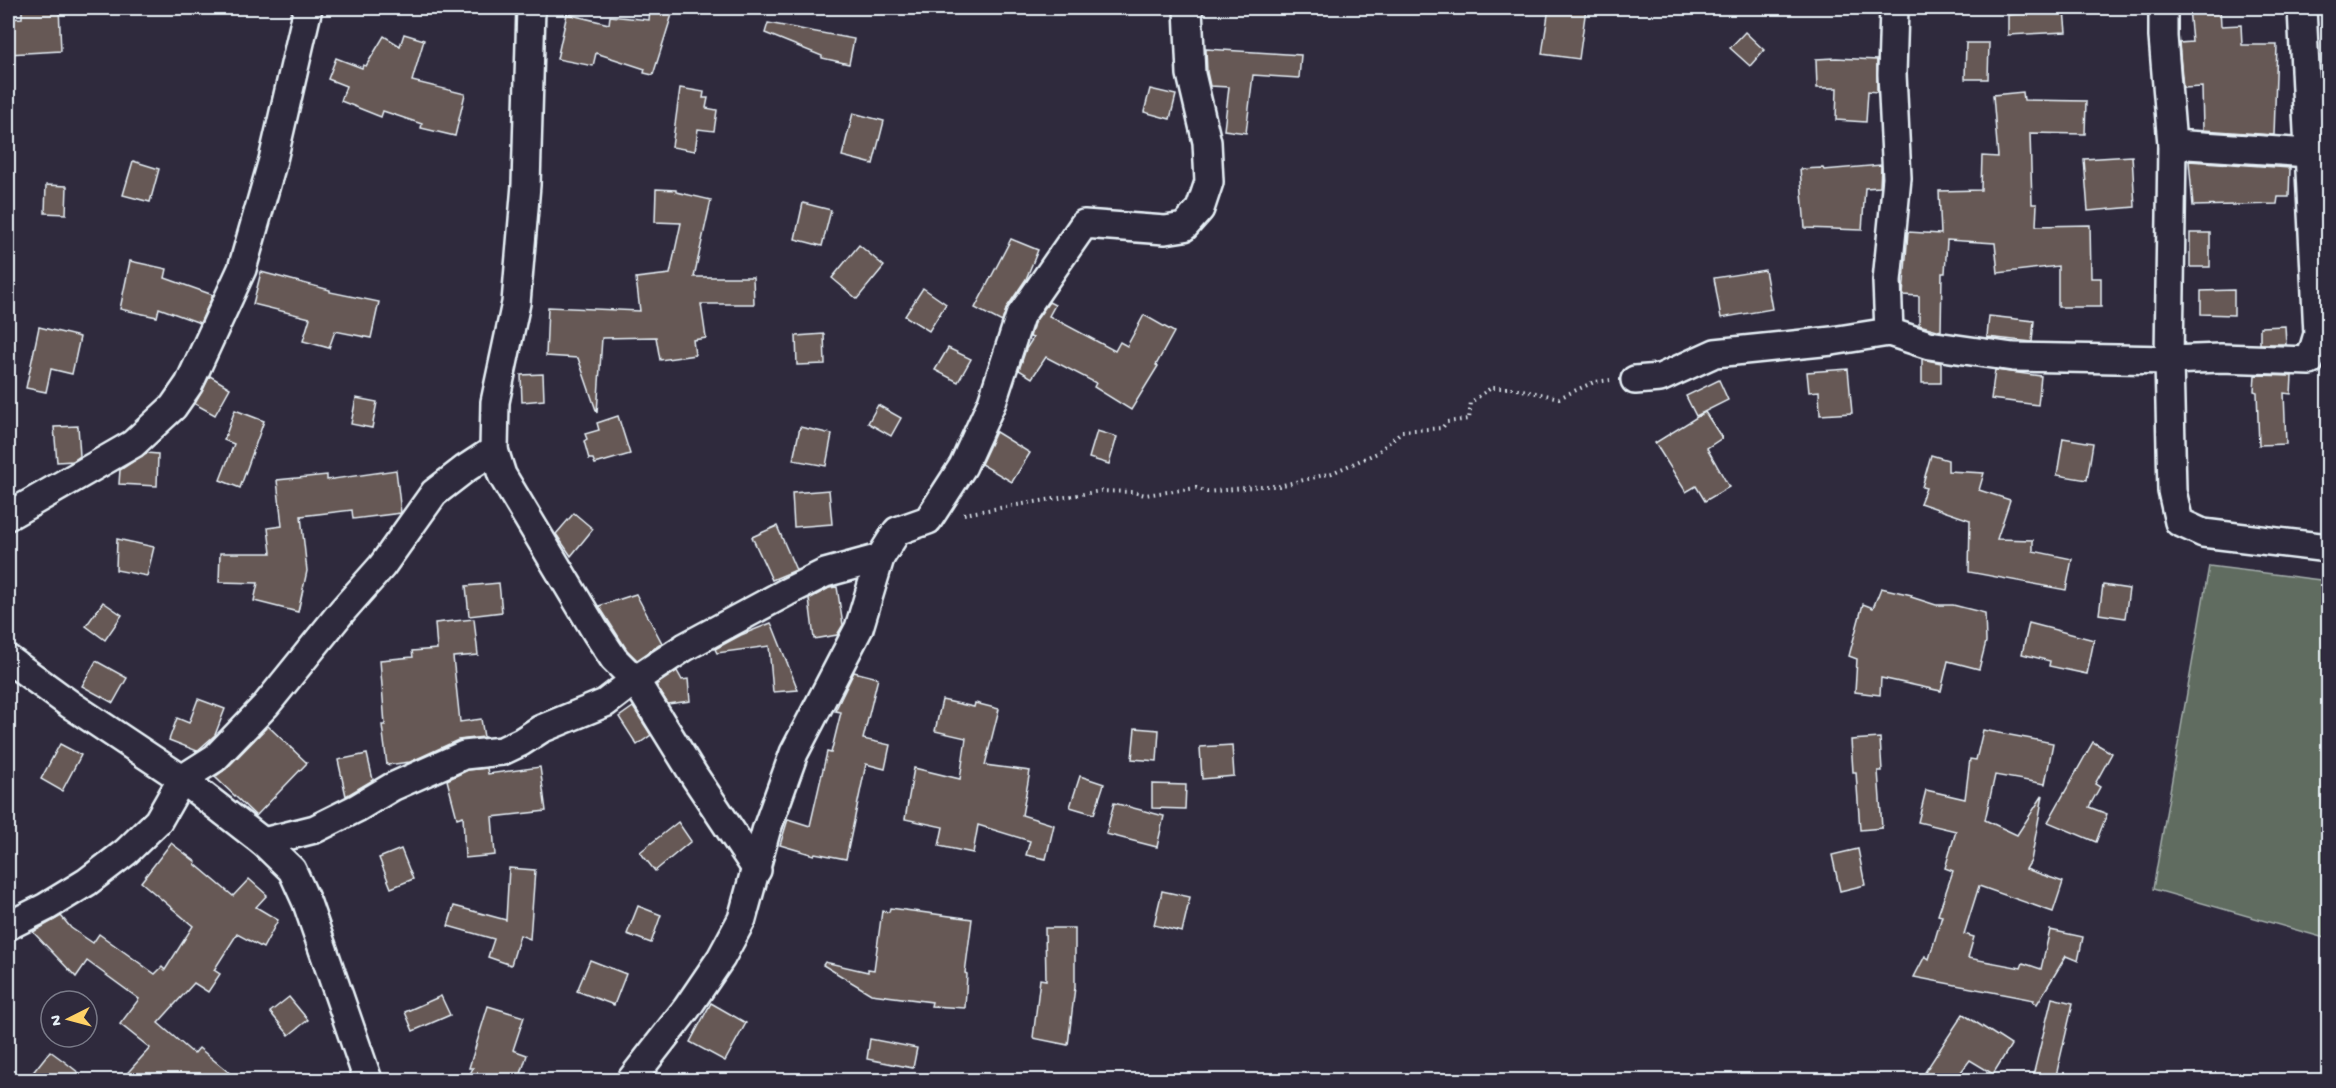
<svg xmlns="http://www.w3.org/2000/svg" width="2336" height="1088" viewBox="0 0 2336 1088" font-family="'Gochi Hand',sans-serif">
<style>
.green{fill:#606c61;stroke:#a4aeac;stroke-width:1.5}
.building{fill:#665854;stroke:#e8f1f8;stroke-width:1.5}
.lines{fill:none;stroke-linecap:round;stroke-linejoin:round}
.minor-casing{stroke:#e8f1f8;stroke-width:32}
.path{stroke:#e8f1f8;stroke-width:4;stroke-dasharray:1.5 4.5;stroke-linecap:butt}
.minor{stroke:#2f2a3d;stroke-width:27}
</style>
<rect width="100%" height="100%" fill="#2f2a3d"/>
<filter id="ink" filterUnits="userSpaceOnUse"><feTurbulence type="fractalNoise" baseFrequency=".0167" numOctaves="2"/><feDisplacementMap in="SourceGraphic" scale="12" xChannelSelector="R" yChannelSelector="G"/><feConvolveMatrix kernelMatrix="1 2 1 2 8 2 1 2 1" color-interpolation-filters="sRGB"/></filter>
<g filter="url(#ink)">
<polygon class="green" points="2209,566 2328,581 2328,939 2153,889"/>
<g class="building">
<polygon points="22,8 59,8 61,51 8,54 8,19 22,18"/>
<polygon points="650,8 674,8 653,75 644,73 645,69 596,53 593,66 557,59 567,14 609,24 610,16 649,20"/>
<polygon points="1549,8 1586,8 1579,59 1542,54"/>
<polygon points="2189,8 2220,8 2221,26 2241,25 2242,45 2277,45 2274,135 2203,130 2202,87 2183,88 2179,43 2192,42"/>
<polygon points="2064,10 2066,32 2008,35 2008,15"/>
<polygon points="768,23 854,39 849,64 822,58 822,56 765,33"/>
<polygon points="1745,32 1764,50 1750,66 1730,48"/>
<polygon points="404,34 424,40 412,81 465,94 455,136 421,128 422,124 383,111 381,117 341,101 346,86 328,79 336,58 362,68 363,65 366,66 384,36 400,46"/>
<polygon points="1966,43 1989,43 1988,79 1965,79"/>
<polygon points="1206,49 1301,55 1299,78 1253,75 1246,133 1224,130 1229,87 1210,86 1207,72"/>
<polygon points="1836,58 1877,60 1877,92 1868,91 1866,122 1836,120 1837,88 1817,88 1816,59"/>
<polygon points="680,88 704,92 703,98 708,98 706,108 717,110 714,131 698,129 695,151 672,147"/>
<polygon points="1150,89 1176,95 1170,119 1144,112"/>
<polygon points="2023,92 2024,100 2086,101 2085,134 2030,133 2032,204 2037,204 2036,226 2090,225 2091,278 2101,278 2101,307 2058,307 2058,266 1998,273 1995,243 1947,240 1945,273 1942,273 1941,331 1919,325 1919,296 1903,295 1908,232 1941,234 1939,191 1981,190 1982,156 1998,157 1993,95"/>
<polygon points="853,113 884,121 873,164 842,156"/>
<polygon points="2132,156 2135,207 2088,211 2084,159"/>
<polygon points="133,161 159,169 150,202 123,195"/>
<polygon points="2189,161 2290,168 2289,197 2278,197 2277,204 2193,206"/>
<polygon points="1881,165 1880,187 1865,188 1862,230 1805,228 1800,169 1823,168 1824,170"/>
<polygon points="46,185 67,186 66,214 45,213"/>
<polygon points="656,189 676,190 676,192 711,200 694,277 753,277 754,304 701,304 706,338 693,340 695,355 660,360 656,337 602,338 597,413 578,358 546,356 548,307 640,311 636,278 670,274 681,223 655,222"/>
<polygon points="803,203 831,210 822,246 795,239"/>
<rect x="2190" y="233" width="20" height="34"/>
<polygon points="1011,239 1038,250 1026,279 1007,307 1002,322 975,308"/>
<polygon points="859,245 884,266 857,299 832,278"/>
<polygon points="130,261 167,269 165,278 213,295 200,323 159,308 157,317 120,309"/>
<polygon points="1765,270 1772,309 1721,318 1714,278"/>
<polygon points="261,272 330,290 330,292 379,302 371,338 335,331 329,348 303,341 310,318 253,304"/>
<polygon points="923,288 946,304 929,331 905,316"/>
<polygon points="2234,290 2234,315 2201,314 2201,291"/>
<polygon points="1049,302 1055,305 1049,316 1115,351 1120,342 1127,346 1144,315 1174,332 1156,365 1158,366 1131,410 1094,387 1096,383 1046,357 1032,378 1019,370 1026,349 1033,338 1030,337 1034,323"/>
<polygon points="1989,316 2034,321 2032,342 1987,337"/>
<polygon points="2285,326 2286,344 2260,344 2260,327"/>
<polygon points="39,327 80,337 72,374 51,369 46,392 26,388"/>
<polygon points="824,334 825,364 797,365 796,336"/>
<polygon points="948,348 971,359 958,382 935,370"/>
<polygon points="1922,359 1941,363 1941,383 1922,383"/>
<polygon points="1848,369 1852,413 1820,415 1819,391 1809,392 1807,372"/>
<polygon points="1995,370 2041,376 2038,405 1991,399"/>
<polygon points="543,374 544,400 522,402 521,375"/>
<polygon points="2255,375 2292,376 2291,394 2284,393 2286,444 2259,445 2257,392 2254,391"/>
<polygon points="210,376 230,388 215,415 195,404"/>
<polygon points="1719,380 1728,400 1696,416 1686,396"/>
<polygon points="356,398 377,402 372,428 351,424"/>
<polygon points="878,405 901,418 891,436 868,423"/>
<polygon points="235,410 264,421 240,488 220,480 234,444 224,440"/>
<polygon points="1705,412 1722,438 1707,448 1729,487 1705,501 1696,486 1686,492 1655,443"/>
<polygon points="618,416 630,454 595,464 593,459 589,459 584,441 587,439 585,434 599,430 597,423"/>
<polygon points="78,426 80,456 73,461 57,462 54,427"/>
<polygon points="800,427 832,434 826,466 793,460"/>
<polygon points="1097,431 1117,437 1109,464 1089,458"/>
<polygon points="996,432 1030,453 1012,482 981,464"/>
<polygon points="2063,438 2093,443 2087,480 2057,475"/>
<polygon points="146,453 158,454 157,486 119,484 120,470"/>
<polygon points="1931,455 1948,460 1948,471 1984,473 1979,490 2010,500 1997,539 2033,540 2033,551 2072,559 2066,590 1969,572 1970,520 1920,503 1926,488 1922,487"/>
<polygon points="396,470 401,513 353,519 352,510 301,516 307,571 298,612 254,601 258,583 219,582 220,553 271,553 268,528 282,526 277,480 327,475 327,480"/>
<polygon points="829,490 832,524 794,527 792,493"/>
<polygon points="574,513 593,529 571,556 556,534"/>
<polygon points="777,526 796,570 772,580 752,537"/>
<polygon points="117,539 154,547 147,576 116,570"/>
<polygon points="499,583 502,612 469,616 466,586"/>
<polygon points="2103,585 2129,589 2125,618 2099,614"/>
<polygon points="837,587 843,625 837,635 814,639 809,599 829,588"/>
<polygon points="1881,588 1912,595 1911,597 1936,605 1953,605 1985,613 1986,642 1979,669 1948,661 1941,691 1881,678 1880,695 1855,692 1857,659 1849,656 1863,604 1873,608"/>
<polygon points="636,594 662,643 637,660 627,650 599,606"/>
<polygon points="103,602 122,615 105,640 86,626"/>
<polygon points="474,619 478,655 453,657 460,722 481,719 484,737 458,740 410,762 387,765 382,725 385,725 380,660 413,657 412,651 437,649 435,623"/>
<polygon points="771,623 773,627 798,690 773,692 769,646 717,653 715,649 741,635"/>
<polygon points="2029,623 2094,640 2087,674 2049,666 2050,661 2022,654"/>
<polygon points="96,661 127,678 113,703 82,686"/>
<polygon points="677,671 682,680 688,679 690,701 668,704 656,685"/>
<polygon points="854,672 878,678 863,739 890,745 885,769 866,764 846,859 815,853 814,855 780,845 788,819 810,826 827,752 831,753 841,712 835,711"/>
<polygon points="198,699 225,709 215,735 197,751 169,740 177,718 189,723"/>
<polygon points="942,700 974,707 975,703 999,709 985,765 1030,771 1022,815 1054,825 1046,859 1026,855 1030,841 978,825 973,853 939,846 943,827 905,819 914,768 960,779 966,738 935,731"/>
<polygon points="633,707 651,735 637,745 619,717"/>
<polygon points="268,726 307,763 256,816 215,777 226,769"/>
<polygon points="1135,728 1159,730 1157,761 1132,759"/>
<polygon points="1983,730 2053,743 2045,784 1995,775 1985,820 2017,835 2043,795 2031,861 2026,869 2063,882 2053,912 1979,886 1964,934 1974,937 1968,958 2021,968 2023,963 2041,969 2050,930 2083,937 2078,961 2066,956 2037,1004 2033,1002 2034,1000 1914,977 1925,956 1929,959 1942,916 1938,915 1953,871 1945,868 1956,831 1918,822 1926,790 1965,799 1970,759 1976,760"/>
<polygon points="1880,738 1882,771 1878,771 1882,828 1860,830 1856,772 1853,772 1851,740"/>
<polygon points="2093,742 2112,753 2095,784 2100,787 2089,807 2107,814 2096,842 2048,822"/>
<polygon points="60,744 81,755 62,791 41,779"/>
<polygon points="1232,745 1234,776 1202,779 1200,747"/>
<polygon points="367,754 373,780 346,796 338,760"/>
<polygon points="540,767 546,811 492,817 495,855 465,858 463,816 457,818 447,780 468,770 487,768 488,774"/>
<polygon points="1080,776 1104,784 1094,814 1070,807"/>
<polygon points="1152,784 1186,785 1185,809 1152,808"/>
<polygon points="1114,803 1164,816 1157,847 1106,834"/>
<polygon points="678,822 691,841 655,871 640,852"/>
<polygon points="171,843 196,862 195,864 233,896 249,879 267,895 256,907 278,920 263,948 237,934 214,970 220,974 208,992 194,983 158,1023 194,1054 199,1048 238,1080 121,1080 150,1048 120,1024 139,999 87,961 76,977 33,932 61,916 71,928 93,943 99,934 155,974 162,967 165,970 193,926 141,882"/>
<polygon points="401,849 413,879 391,888 379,858"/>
<polygon points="1858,849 1865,885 1840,891 1832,855"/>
<polygon points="509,868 535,870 530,939 520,935 511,965 488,957 494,939 448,926 454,906 506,920"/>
<polygon points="1162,891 1190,897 1182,932 1154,925"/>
<polygon points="638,906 661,915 651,943 627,934"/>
<polygon points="890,908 972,919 965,973 967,974 965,1008 931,1006 932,1002 871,994 823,965 825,962 868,972 868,969 874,970 882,911 889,912"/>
<polygon points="1045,928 1075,928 1075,987 1068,1045 1033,1038 1040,979 1046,980"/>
<polygon points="590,960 626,974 614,1005 577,991"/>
<polygon points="441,996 450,1015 413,1031 405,1012"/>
<polygon points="289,997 308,1020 289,1035 270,1012"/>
<polygon points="2052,998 2073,1003 2055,1080 2032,1080"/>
<polygon points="711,1003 746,1023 725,1061 690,1042"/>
<polygon points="488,1006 524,1017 513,1050 527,1055 519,1080 467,1080 473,1068 469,1068"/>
<polygon points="1963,1014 2011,1045 1993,1074 1970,1060 1955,1080 1936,1080 1925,1072"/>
<polygon points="870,1039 917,1048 913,1068 867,1059"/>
<polygon points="50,1051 65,1062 88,1080 27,1080"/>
</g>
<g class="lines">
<g class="minor-casing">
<g id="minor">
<polyline points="2163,8 2163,37 2172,144 2169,360 2172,491 2179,522 2203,533 2328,548"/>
<polyline points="2172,144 2309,153 2328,152"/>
<polyline points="1889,332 1887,281 1897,178 1892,74 1894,8"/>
<polyline points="1635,380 1660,378 1715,353 1832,341 1889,332 1929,345 2013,357 2169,360 2221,358 2310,361 2318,334 2302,8"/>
<polyline points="494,450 502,475 596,632 614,659 635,680 695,777 757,870"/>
<polyline points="8,516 133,444 173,407 189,384 242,269 273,160 308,8"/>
<polyline points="8,659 71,705 182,779 263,842 292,870 307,903 368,1080"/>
<polyline points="263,842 315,829 357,808 392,787 464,755 502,751 521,742 541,729 605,703 635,680 685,647 787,592 825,573 880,558"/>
<polyline points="8,926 46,907 87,882 126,852 158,821 182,779 215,758 266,705 343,610 382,566 434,493 465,469 494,450 495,402 516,303 526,185 531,8"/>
<polyline points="631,1080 687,1008 721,958 742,919 766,831 794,753 859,628 880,558 897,531 928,520 963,466 992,402 1020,316 1084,224 1165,230 1184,227 1200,209 1209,182 1207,142 1191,74 1188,8"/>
</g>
</g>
<polyline class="path" points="964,514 1101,491 1133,492 1145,495 1196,488 1207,492 1262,486 1279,486 1332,473 1377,453 1402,431 1442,428 1447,422 1469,419 1471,402 1491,388 1513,388 1559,398 1594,382 1610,380"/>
<use href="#minor" class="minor"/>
</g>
</g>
<rect width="2336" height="1088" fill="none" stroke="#2f2a3d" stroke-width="30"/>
<rect x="15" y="15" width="2306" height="1058" fill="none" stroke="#e8f1f8" stroke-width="2" filter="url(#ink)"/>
<g transform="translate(69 1019) rotate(264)"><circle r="28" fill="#2f2a3d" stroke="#797a88" stroke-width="1.5"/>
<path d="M0-4.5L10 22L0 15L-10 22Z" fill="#ffd166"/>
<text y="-9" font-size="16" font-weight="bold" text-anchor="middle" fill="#e8f1f8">N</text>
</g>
</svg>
